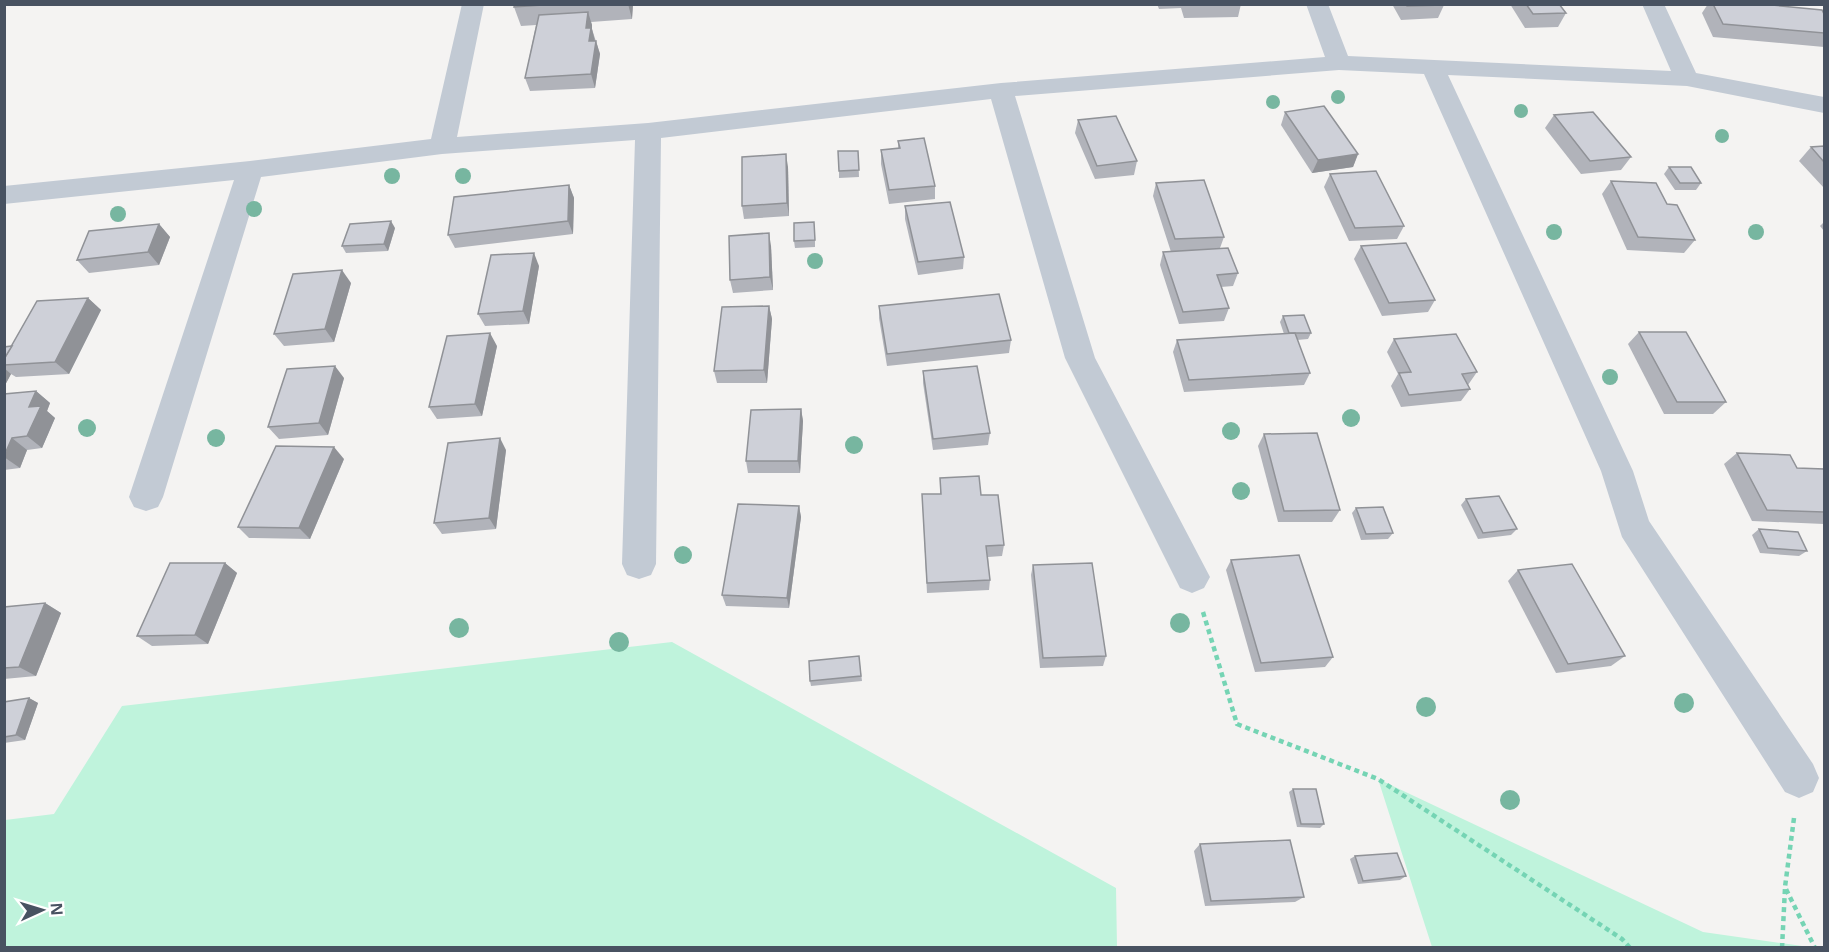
<svg xmlns="http://www.w3.org/2000/svg" width="1829" height="952" viewBox="0 0 1829 952" font-family="'Noto Sans',sans-serif">
<style>
.green{fill:#bff3dc}
.lines{fill:none;stroke-linecap:round;stroke-linejoin:round}
.path{stroke:#75d4b4;stroke-width:4.5;stroke-dasharray:5 4;stroke-linecap:butt}
.minor{fill:#c2cad4;fill-rule:evenodd}
.tree{fill:#77b6a0}
.wall{fill:#b1b3ba}
.shaded-wall{fill:#909297}
.building{fill:#ced0d8;stroke:#909297;stroke-width:1.5}
</style>
<rect width="100%" height="100%" fill="#f4f3f2"/>
<g class="green">
<polygon points="672,642 1116,888 1117,947 5,947 5,820 54,814 122,706"/>
<polygon points="1378,779 1703,932 1809,947 1432,947"/>
</g>
<g class="lines">
<g class="path">
<polyline points="1203,612 1237,724 1378,779 1622,939 1630,948"/>
<polyline points="1794,818 1785,887 1815,948"/>
<polyline points="1782,948 1785,888"/>
</g>
<polygon class="minor" points="462,4 484,4 457,137 648,123 1001,83 1325,57 1306,4 1328,4 1348,56 1671,71 1642,4 1664,4 1696,73 1824,97 1824,113 1687,86 1448,75 1633,471 1649,521 1813,764 1819,778 1813,792 1799,798 1785,792 1622,537 1601,471 1424,74 1339,70 1015,96 1095,358 1210,577 1204,588 1192,593 1180,588 1065,358 991,99 661,138 656,564 651,575 639,579 627,575 622,564 635,140 442,154 261,177 163,497 158,507 146,511 134,507 129,497 234,180 4,204 4,186 250,161 431,139"/>
</g>
<g class="tree">
<circle cx="1338" cy="97" r="7"/>
<circle cx="1273" cy="102" r="7"/>
<circle cx="1521" cy="111" r="7"/>
<circle cx="1722" cy="136" r="7"/>
<circle cx="392" cy="176" r="8"/>
<circle cx="463" cy="176" r="8"/>
<circle cx="254" cy="209" r="8"/>
<circle cx="118" cy="214" r="8"/>
<circle cx="1554" cy="232" r="8"/>
<circle cx="1756" cy="232" r="8"/>
<circle cx="815" cy="261" r="8"/>
<circle cx="1610" cy="377" r="8"/>
<circle cx="1351" cy="418" r="9"/>
<circle cx="87" cy="428" r="9"/>
<circle cx="1231" cy="431" r="9"/>
<circle cx="216" cy="438" r="9"/>
<circle cx="854" cy="445" r="9"/>
<circle cx="1241" cy="491" r="9"/>
<circle cx="683" cy="555" r="9"/>
<circle cx="1180" cy="623" r="10"/>
<circle cx="459" cy="628" r="10"/>
<circle cx="619" cy="642" r="10"/>
<circle cx="1684" cy="703" r="10"/>
<circle cx="1426" cy="707" r="10"/>
<circle cx="1510" cy="800" r="10"/>
</g>
<g class="wall">
<polygon points="515,4 633,4 632,19 591,22 592,25 592,29 600,54 595,88 530,91 525,78 536,25 521,26 514,7"/>
<polygon points="1157,4 1241,4 1238,17 1184,18 1181,8 1159,9"/>
<polygon points="1392,4 1444,4 1444,5 1438,18 1401,20"/>
<polygon points="1510,4 1559,4 1566,13 1558,27 1525,28"/>
<polygon points="1708,4 1761,4 1824,14 1824,47 1713,37 1702,13"/>
<polygon points="1285,112 1358,154 1353,167 1312,173 1281,125"/>
<polygon points="1554,115 1631,157 1621,170 1581,174 1545,128"/>
<polygon points="1078,120 1137,161 1134,175 1095,179 1075,133"/>
<polygon points="898,141 935,186 935,199 889,204 881,164 881,150 898,148"/>
<polygon points="1824,146 1824,188 1799,161 1811,147"/>
<polygon points="858,151 859,177 839,178 839,171"/>
<polygon points="788,167 789,216 744,219 742,206"/>
<polygon points="1669,167 1701,183 1696,190 1675,190 1664,174"/>
<polygon points="1330,174 1404,226 1397,239 1349,241 1324,187"/>
<polygon points="1611,181 1695,240 1684,253 1627,250 1602,194"/>
<polygon points="1156,183 1224,237 1220,248 1238,273 1233,286 1221,287 1229,308 1224,321 1179,324 1160,265 1163,252 1171,252 1153,196"/>
<polygon points="569,185 574,198 573,234 455,248 448,235"/>
<polygon points="905,206 964,257 963,269 918,275 905,219"/>
<polygon points="1824,222 1824,231 1820,226"/>
<polygon points="159,224 170,237 159,265 89,273 77,260"/>
<polygon points="395,228 388,251 346,253 342,246"/>
<polygon points="815,229 815,247 795,248 794,241"/>
<polygon points="771,246 773,290 733,293 730,280"/>
<polygon points="1361,246 1435,300 1428,312 1382,316 1354,259"/>
<polygon points="539,266 529,324 485,326 478,314"/>
<polygon points="351,283 334,342 284,346 274,334"/>
<polygon points="88,298 101,310 69,374 16,377 11,374 4,387 4,347 12,346"/>
<polygon points="769,306 772,319 767,383 717,383 714,371"/>
<polygon points="879,306 1011,340 1009,353 887,366 879,318"/>
<polygon points="1283,316 1311,333 1308,339 1297,340 1310,373 1304,385 1184,392 1173,352 1177,340 1284,334 1280,322"/>
<polygon points="1639,332 1726,402 1713,414 1664,414 1628,344"/>
<polygon points="1394,339 1477,372 1468,385 1470,389 1461,401 1401,407 1391,386 1398,374 1387,352"/>
<polygon points="497,346 482,416 437,419 429,407"/>
<polygon points="923,371 990,433 988,445 933,450 923,383"/>
<polygon points="344,378 328,435 279,439 268,427"/>
<polygon points="36,391 50,403 47,411 55,418 42,448 27,450 20,468 4,470 4,394"/>
<polygon points="801,409 803,421 800,473 748,473 746,461"/>
<polygon points="1264,434 1340,510 1332,522 1278,522 1258,446"/>
<polygon points="506,450 496,529 442,534 434,523"/>
<polygon points="1737,453 1797,468 1824,469 1824,524 1752,521 1724,464"/>
<polygon points="344,459 310,539 249,538 238,527"/>
<polygon points="940,478 981,495 1004,545 1002,556 988,557 990,580 989,590 927,593 922,494 940,494"/>
<polygon points="1466,499 1517,529 1511,535 1478,539 1461,505"/>
<polygon points="799,506 801,517 789,608 726,606 722,595"/>
<polygon points="1356,508 1393,533 1388,539 1361,540 1352,513"/>
<polygon points="1759,529 1807,551 1799,556 1760,553 1752,535"/>
<polygon points="1231,560 1333,657 1325,667 1255,672 1226,570"/>
<polygon points="225,563 237,573 208,644 152,646 137,636"/>
<polygon points="1033,565 1106,656 1103,666 1040,668 1031,575"/>
<polygon points="1518,570 1625,656 1611,666 1556,673 1508,581"/>
<polygon points="45,603 61,613 36,676 4,679 4,607"/>
<polygon points="859,656 862,681 811,686 810,681"/>
<polygon points="29,698 38,703 25,740 4,743 4,702"/>
<polygon points="1293,789 1324,824 1320,828 1297,827 1289,792"/>
<polygon points="1200,844 1304,897 1295,902 1205,906 1194,851"/>
<polygon points="1355,856 1406,876 1400,880 1358,884 1350,859"/>
</g>
<g class="shaded-wall">
<polygon points="628,4 633,4 632,19"/>
<polygon points="588,12 592,25 592,29 595,41 593,54 586,28"/>
<polygon points="596,41 600,54 595,88 591,74"/>
<polygon points="786,154 788,167 789,216 787,203"/>
<polygon points="1358,154 1353,167 1312,173 1318,160"/>
<polygon points="569,185 574,198 573,234 568,221"/>
<polygon points="391,221 395,228 388,251 384,244"/>
<polygon points="159,224 170,237 159,265 148,252"/>
<polygon points="769,233 771,246 773,290 770,277"/>
<polygon points="534,253 539,266 529,324 523,311"/>
<polygon points="342,270 351,283 334,342 325,329"/>
<polygon points="88,298 101,310 69,374 55,362"/>
<polygon points="769,306 772,319 767,383 764,370"/>
<polygon points="490,333 497,346 482,416 475,404"/>
<polygon points="335,366 344,378 328,435 319,423"/>
<polygon points="4,368 11,374 4,387"/>
<polygon points="36,391 50,403 47,411 55,418 42,448 27,436 29,407"/>
<polygon points="801,409 803,421 800,473 798,461"/>
<polygon points="12,438 27,450 20,468 4,457"/>
<polygon points="500,438 506,450 496,529 489,518"/>
<polygon points="334,447 344,459 310,539 299,528"/>
<polygon points="799,506 801,517 789,608 787,598"/>
<polygon points="225,563 237,573 208,644 195,635"/>
<polygon points="45,603 61,613 36,676 19,667"/>
<polygon points="29,698 38,703 25,740 16,735"/>
</g>
<g class="building">
<polygon points="515,4 558,4 514,7"/>
<polygon points="1406,4 1444,4 1444,5 1407,6"/>
<polygon points="1526,4 1559,4 1566,13 1533,14"/>
<polygon points="1713,4 1761,4 1822,10 1824,14 1824,33 1723,24"/>
<polygon points="588,12 586,28 591,28 589,41 596,41 591,74 525,78 539,15"/>
<polygon points="1324,106 1358,154 1318,160 1285,112"/>
<polygon points="1593,112 1631,157 1590,161 1554,115"/>
<polygon points="1116,116 1137,161 1097,166 1078,120"/>
<polygon points="924,138 935,186 889,190 881,150 900,148 898,141"/>
<polygon points="1824,146 1824,162 1811,147"/>
<polygon points="838,151 858,151 859,170 839,171"/>
<polygon points="786,154 787,203 742,206 742,157"/>
<polygon points="1669,167 1691,167 1701,183 1680,183"/>
<polygon points="1376,171 1404,226 1355,228 1330,174"/>
<polygon points="1204,180 1224,237 1175,239 1156,183"/>
<polygon points="1611,181 1656,183 1667,204 1677,205 1695,240 1638,237"/>
<polygon points="569,185 568,221 448,235 454,197"/>
<polygon points="950,202 964,257 918,262 905,206"/>
<polygon points="391,221 384,244 342,246 350,224"/>
<polygon points="814,222 815,240 794,241 794,223"/>
<polygon points="159,224 148,252 77,260 89,231"/>
<polygon points="769,233 770,277 730,280 729,236"/>
<polygon points="1406,243 1435,300 1389,303 1361,246"/>
<polygon points="1228,248 1238,273 1217,275 1229,308 1183,312 1163,252"/>
<polygon points="534,253 523,311 478,314 491,255"/>
<polygon points="342,270 325,329 274,334 293,274"/>
<polygon points="999,294 1011,340 887,354 879,306"/>
<polygon points="88,298 55,362 4,365 4,359 37,301"/>
<polygon points="769,306 764,370 714,371 722,307"/>
<polygon points="1304,315 1311,333 1289,333 1283,316"/>
<polygon points="1639,332 1686,332 1726,402 1677,402"/>
<polygon points="490,333 475,404 429,407 447,336"/>
<polygon points="1295,333 1310,373 1189,380 1177,340"/>
<polygon points="1456,334 1477,372 1462,374 1470,389 1409,395 1399,373 1411,372 1394,339"/>
<polygon points="12,346 4,359 4,347"/>
<polygon points="335,366 319,423 268,427 287,369"/>
<polygon points="977,366 990,433 933,439 923,371"/>
<polygon points="36,391 29,407 41,406 27,436 12,438 4,456 4,394"/>
<polygon points="801,409 798,461 746,461 751,410"/>
<polygon points="1317,433 1340,510 1284,511 1264,434"/>
<polygon points="500,438 489,518 434,523 448,443"/>
<polygon points="276,446 334,447 299,528 238,527"/>
<polygon points="1737,453 1790,455 1797,468 1824,469 1824,512 1767,510"/>
<polygon points="979,476 981,495 998,495 1004,545 986,546 990,580 927,583 922,494 941,494 940,478"/>
<polygon points="1499,496 1517,529 1483,533 1466,499"/>
<polygon points="738,504 799,506 787,598 722,595"/>
<polygon points="1383,507 1393,533 1366,534 1356,508"/>
<polygon points="1759,529 1798,532 1807,551 1768,548"/>
<polygon points="1299,555 1333,657 1261,663 1231,560"/>
<polygon points="170,563 225,563 195,635 137,636"/>
<polygon points="1092,563 1106,656 1043,658 1033,565"/>
<polygon points="1572,564 1625,656 1568,664 1518,570"/>
<polygon points="45,603 19,667 4,668 4,607"/>
<polygon points="859,656 861,676 810,681 809,661"/>
<polygon points="29,698 16,735 4,737 4,702"/>
<polygon points="1293,789 1316,789 1324,824 1301,824"/>
<polygon points="1290,840 1304,897 1211,901 1200,844"/>
<polygon points="1397,853 1406,876 1363,881 1355,856"/>
</g>
<rect width="1829" height="952" fill="none" stroke="#485261" stroke-width="12"/>
<g transform="translate(42 910) rotate(86)" stroke="#ffffff" stroke-width="4.5" paint-order="stroke">
<path d="M0-4.5L10 22L0 15L-10 22Z" fill="#485261"/>
<text y="-9" font-size="16" font-weight="bold" text-anchor="middle" fill="#485261">N</text>
</g>
</svg>
